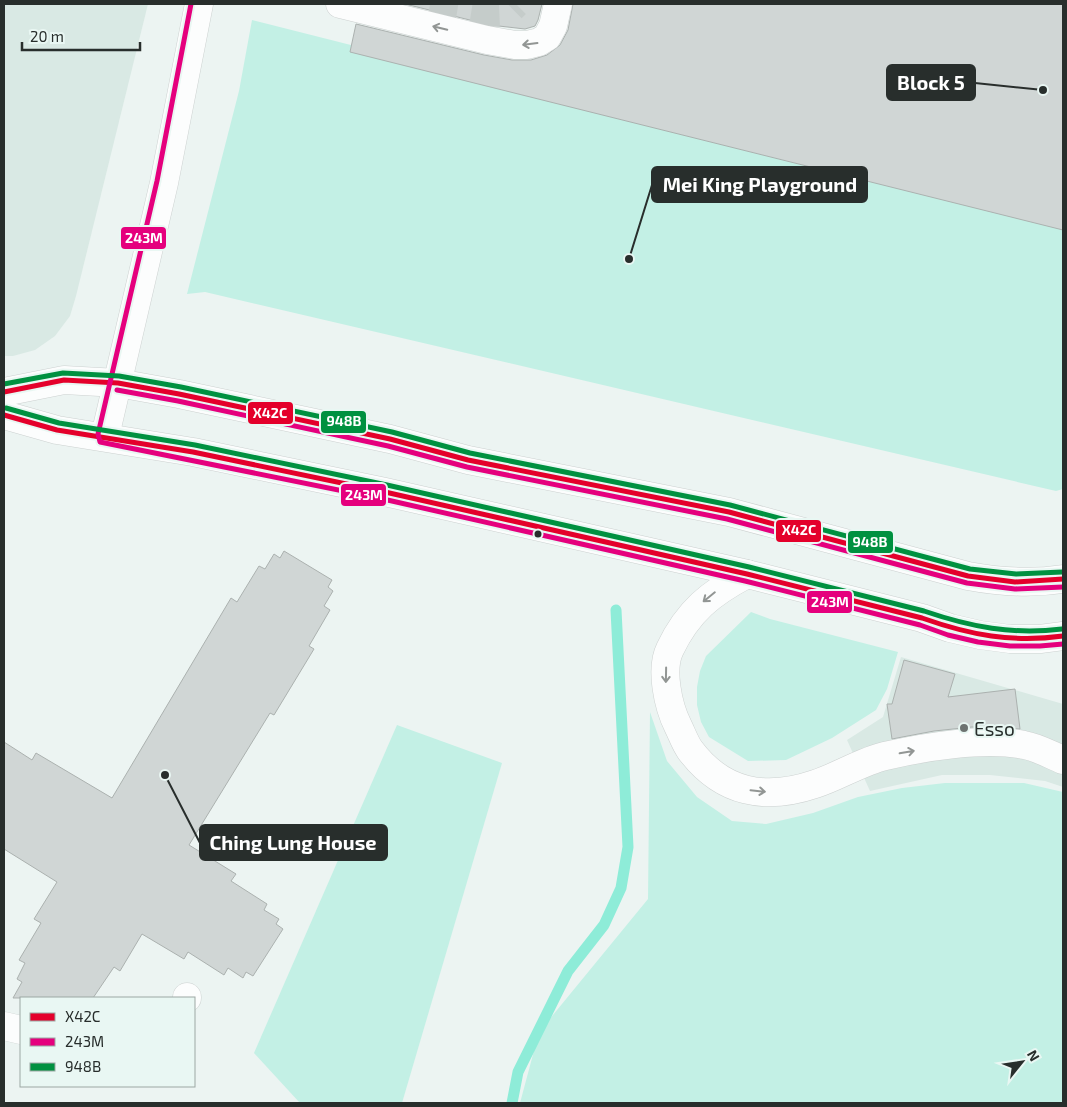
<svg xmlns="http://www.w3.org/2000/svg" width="1067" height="1107" viewBox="0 0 1067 1107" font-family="'Exo 2',sans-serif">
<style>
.built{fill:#d9e9e4}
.green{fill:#c3f0e5}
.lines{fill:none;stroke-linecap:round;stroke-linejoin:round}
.stream{stroke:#8eecd8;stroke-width:11}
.building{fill:#d0d6d5;stroke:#abb1af}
.minor-tunnel{stroke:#c5ccca;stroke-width:28;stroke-dasharray:28 14;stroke-linecap:butt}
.minor-casing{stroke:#ccd1d0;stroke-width:29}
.minor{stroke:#fcfdfd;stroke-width:28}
.bus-1-casing{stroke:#e9f7f3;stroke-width:9}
.bus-2-casing{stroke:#e9f7f3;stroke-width:9}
.bus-3-casing{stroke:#e9f7f3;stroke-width:9}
.bus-1{stroke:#e4002b;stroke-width:5}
.bus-2{stroke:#e5007d;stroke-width:5}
.bus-3{stroke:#009140;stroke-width:5}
.oneway{stroke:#929694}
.bus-dot{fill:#282e2c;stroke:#e9f7f3;stroke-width:2}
.poi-dot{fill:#6d7371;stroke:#e9f7f3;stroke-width:2}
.labels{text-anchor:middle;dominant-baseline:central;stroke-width:4;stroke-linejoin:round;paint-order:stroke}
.poi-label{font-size:19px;fill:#282e2c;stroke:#e9f7f3;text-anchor:start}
.leader{fill:none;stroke:#282e2c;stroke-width:2}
.callout-dot{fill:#282e2c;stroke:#e9f7f3;stroke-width:2}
.callout{fill:#282e2c;stroke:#282e2c;stroke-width:2}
.callout-label{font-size:20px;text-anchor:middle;font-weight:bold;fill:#fff}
.line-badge{stroke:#e9f7f3;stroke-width:2}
.badge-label{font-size:14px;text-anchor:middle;font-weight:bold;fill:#fff}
</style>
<rect width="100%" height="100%" fill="#ecf4f2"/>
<g class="built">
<polygon points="4,4 148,4 76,296 70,316 55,336 35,350 13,356 4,356"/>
<polygon points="901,657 1063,704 1063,787 1045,781 990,775 942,775 870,791 847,740 883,717"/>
</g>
<g class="green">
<polygon points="252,20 1063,225 1063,489 1056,491 205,292 187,294 239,91"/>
<polygon points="751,612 770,619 898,652 887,689 876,710 832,738 786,760 748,761 709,737 701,722 697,705 697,687 700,671 706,656"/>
<polygon points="650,712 667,761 697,797 732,821 766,824 813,813 858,797 902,788 945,783 1024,783 1063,792 1063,1103 520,1103 539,1032 648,899"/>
<polygon points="397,725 502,763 402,1103 300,1103 254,1053"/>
</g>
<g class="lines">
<polyline class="stream" points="512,1103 518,1072 568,971 604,925 621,888 628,847 616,610"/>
</g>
<g class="building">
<polygon points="405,4 542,4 538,20 535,26 525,29 490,25"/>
<polygon points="573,4 1063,4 1063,230 350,52 356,24 484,55 512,60 531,60 547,55 560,45 568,30"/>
<polygon points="284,551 332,580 328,587 333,591 324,606 330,610 309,646 314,649 274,715 270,713 189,845 236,874 231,881 267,904 264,910 279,919 276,924 283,929 253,976 246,972 243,978 228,968 224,975 188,952 184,959 142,934 120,971 114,967 93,998 13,998 22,982 17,979 25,963 19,960 41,923 34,919 57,882 4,849 4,742 32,760 36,753 112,798 231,598 237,602 259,566 265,569 274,554 280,558"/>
<polygon points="904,660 955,674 948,697 1015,689 1020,729 972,727 934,731 892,739 887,704 892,704"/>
</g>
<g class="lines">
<polyline class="minor-tunnel" points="430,4 487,13 508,12 516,4"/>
<g class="minor-casing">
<g id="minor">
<polyline points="340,4 487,40 515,45 527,45 539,42 547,37 553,26 558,4"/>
<path d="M4,392L64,380L118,383L179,394L390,439L468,460L729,512L968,576C1000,582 1031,584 1063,579"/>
<polyline points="4,415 57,430 193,452 385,492 747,574 922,618 950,628 980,635 1010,639 1040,639 1063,636"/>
<polyline points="105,436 164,183 199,4"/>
<path d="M747,574C711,593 688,611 670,649C660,669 668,706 678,726C682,734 685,743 690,750C722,793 765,801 815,784C837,777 863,761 885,756C924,747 985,737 1024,745C1037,747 1051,755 1063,760"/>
<polyline points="187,998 187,997"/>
<polyline points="4,1026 21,1030"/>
</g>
</g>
<use href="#minor" class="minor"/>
<g class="bus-1-casing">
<g id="bus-1">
<polyline points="4,392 64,380 118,383 179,394 390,439 468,460 729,512 968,576 1015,582 1063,579"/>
<path d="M4,415L57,430L193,452L385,492L747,574L922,618C970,635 1012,643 1063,636"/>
</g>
</g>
<g class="bus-2-casing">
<g id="bus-2">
<polyline points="191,4 157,181 98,434 100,442 383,499 745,581 920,625 948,635 978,642 1010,646 1040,646 1063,644"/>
<polyline points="117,390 178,401 388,446 467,467 727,519 967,583 1015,589 1063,587"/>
</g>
</g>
<g class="bus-3-casing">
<g id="bus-3">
<polyline points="4,384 63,373 119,376 181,387 392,432 470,453 730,505 970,569 1016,574 1062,572"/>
<path d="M6,408L59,423L195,445L387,485L749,567L924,611C971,627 1012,635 1062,629"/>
</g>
</g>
<use href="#bus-1" class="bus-1"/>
<use href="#bus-2" class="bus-2"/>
<use href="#bus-3" class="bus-3"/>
</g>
<defs><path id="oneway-shaft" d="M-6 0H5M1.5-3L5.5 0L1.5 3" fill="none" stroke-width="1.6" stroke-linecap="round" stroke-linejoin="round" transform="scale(1.25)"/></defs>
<g class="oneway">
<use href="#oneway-shaft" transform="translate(440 28) rotate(-166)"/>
<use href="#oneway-shaft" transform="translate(530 44) rotate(173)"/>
<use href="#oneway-shaft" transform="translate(709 597) rotate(141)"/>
<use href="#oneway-shaft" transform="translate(666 675) rotate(91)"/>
<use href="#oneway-shaft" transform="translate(907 752) rotate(-10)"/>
<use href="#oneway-shaft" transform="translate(758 791) rotate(6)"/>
</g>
<circle class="bus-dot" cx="538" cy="534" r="4.5"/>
<circle class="poi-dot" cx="964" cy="728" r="5"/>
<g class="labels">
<g class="poi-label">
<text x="974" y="728">Esso</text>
</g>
</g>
<path class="leader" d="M1043 90L975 83M629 259L652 185M165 775L200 843"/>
<g class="callout-dot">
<circle cx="1043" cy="90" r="5"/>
<circle cx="629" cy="259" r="5"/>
<circle cx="165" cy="775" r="5"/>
</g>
<g class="callout">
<rect x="887" y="65" width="88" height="35" rx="5"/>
<rect x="652" y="167" width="215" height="35" rx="5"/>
<rect x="200" y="825" width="187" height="35" rx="5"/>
</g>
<g class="callout-label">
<text x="931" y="90">Block 5</text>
<text x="760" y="192">Mei King Playground</text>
<text x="293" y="850">Ching Lung House</text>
</g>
<g class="line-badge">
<rect x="120" y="226" width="47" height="24" rx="5" fill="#e5007d"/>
<rect x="247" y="401" width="47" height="24" rx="5" fill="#e4002b"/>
<rect x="320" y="410" width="47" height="24" rx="5" fill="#009140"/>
<rect x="340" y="483" width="47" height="24" rx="5" fill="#e5007d"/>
<rect x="775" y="519" width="47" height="24" rx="5" fill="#e4002b"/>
<rect x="847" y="530" width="47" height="24" rx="5" fill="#009140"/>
<rect x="806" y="590" width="47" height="24" rx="5" fill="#e5007d"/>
</g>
<g class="badge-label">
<text x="144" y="243">243M</text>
<text x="270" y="418">X42C</text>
<text x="344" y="426">948B</text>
<text x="364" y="500">243M</text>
<text x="799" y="535">X42C</text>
<text x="870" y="547">948B</text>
<text x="830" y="607">243M</text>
</g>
<rect width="1067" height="1107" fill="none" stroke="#282e2c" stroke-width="10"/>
<rect x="20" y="997" width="175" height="90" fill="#e9f7f3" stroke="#9ca7a3"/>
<rect x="30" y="1013" width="25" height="8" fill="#e4002b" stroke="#9ca7a3"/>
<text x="65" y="1022" font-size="15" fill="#282e2c">X42C</text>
<rect x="30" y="1038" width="25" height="8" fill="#e5007d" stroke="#9ca7a3"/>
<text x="65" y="1047" font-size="15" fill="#282e2c">243M</text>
<rect x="30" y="1063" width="25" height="8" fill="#009140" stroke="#9ca7a3"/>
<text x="65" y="1072" font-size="15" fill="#282e2c">948B</text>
<g transform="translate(1022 1062) rotate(60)" stroke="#e9f7f3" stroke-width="4" paint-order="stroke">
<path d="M0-4L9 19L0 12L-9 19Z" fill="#282e2c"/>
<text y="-8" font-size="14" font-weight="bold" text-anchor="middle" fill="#282e2c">N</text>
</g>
<path d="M22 42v8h118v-8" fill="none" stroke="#282e2c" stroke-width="2.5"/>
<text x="30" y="42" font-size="15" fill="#282e2c" stroke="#e9f7f3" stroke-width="4" paint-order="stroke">20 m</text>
</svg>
